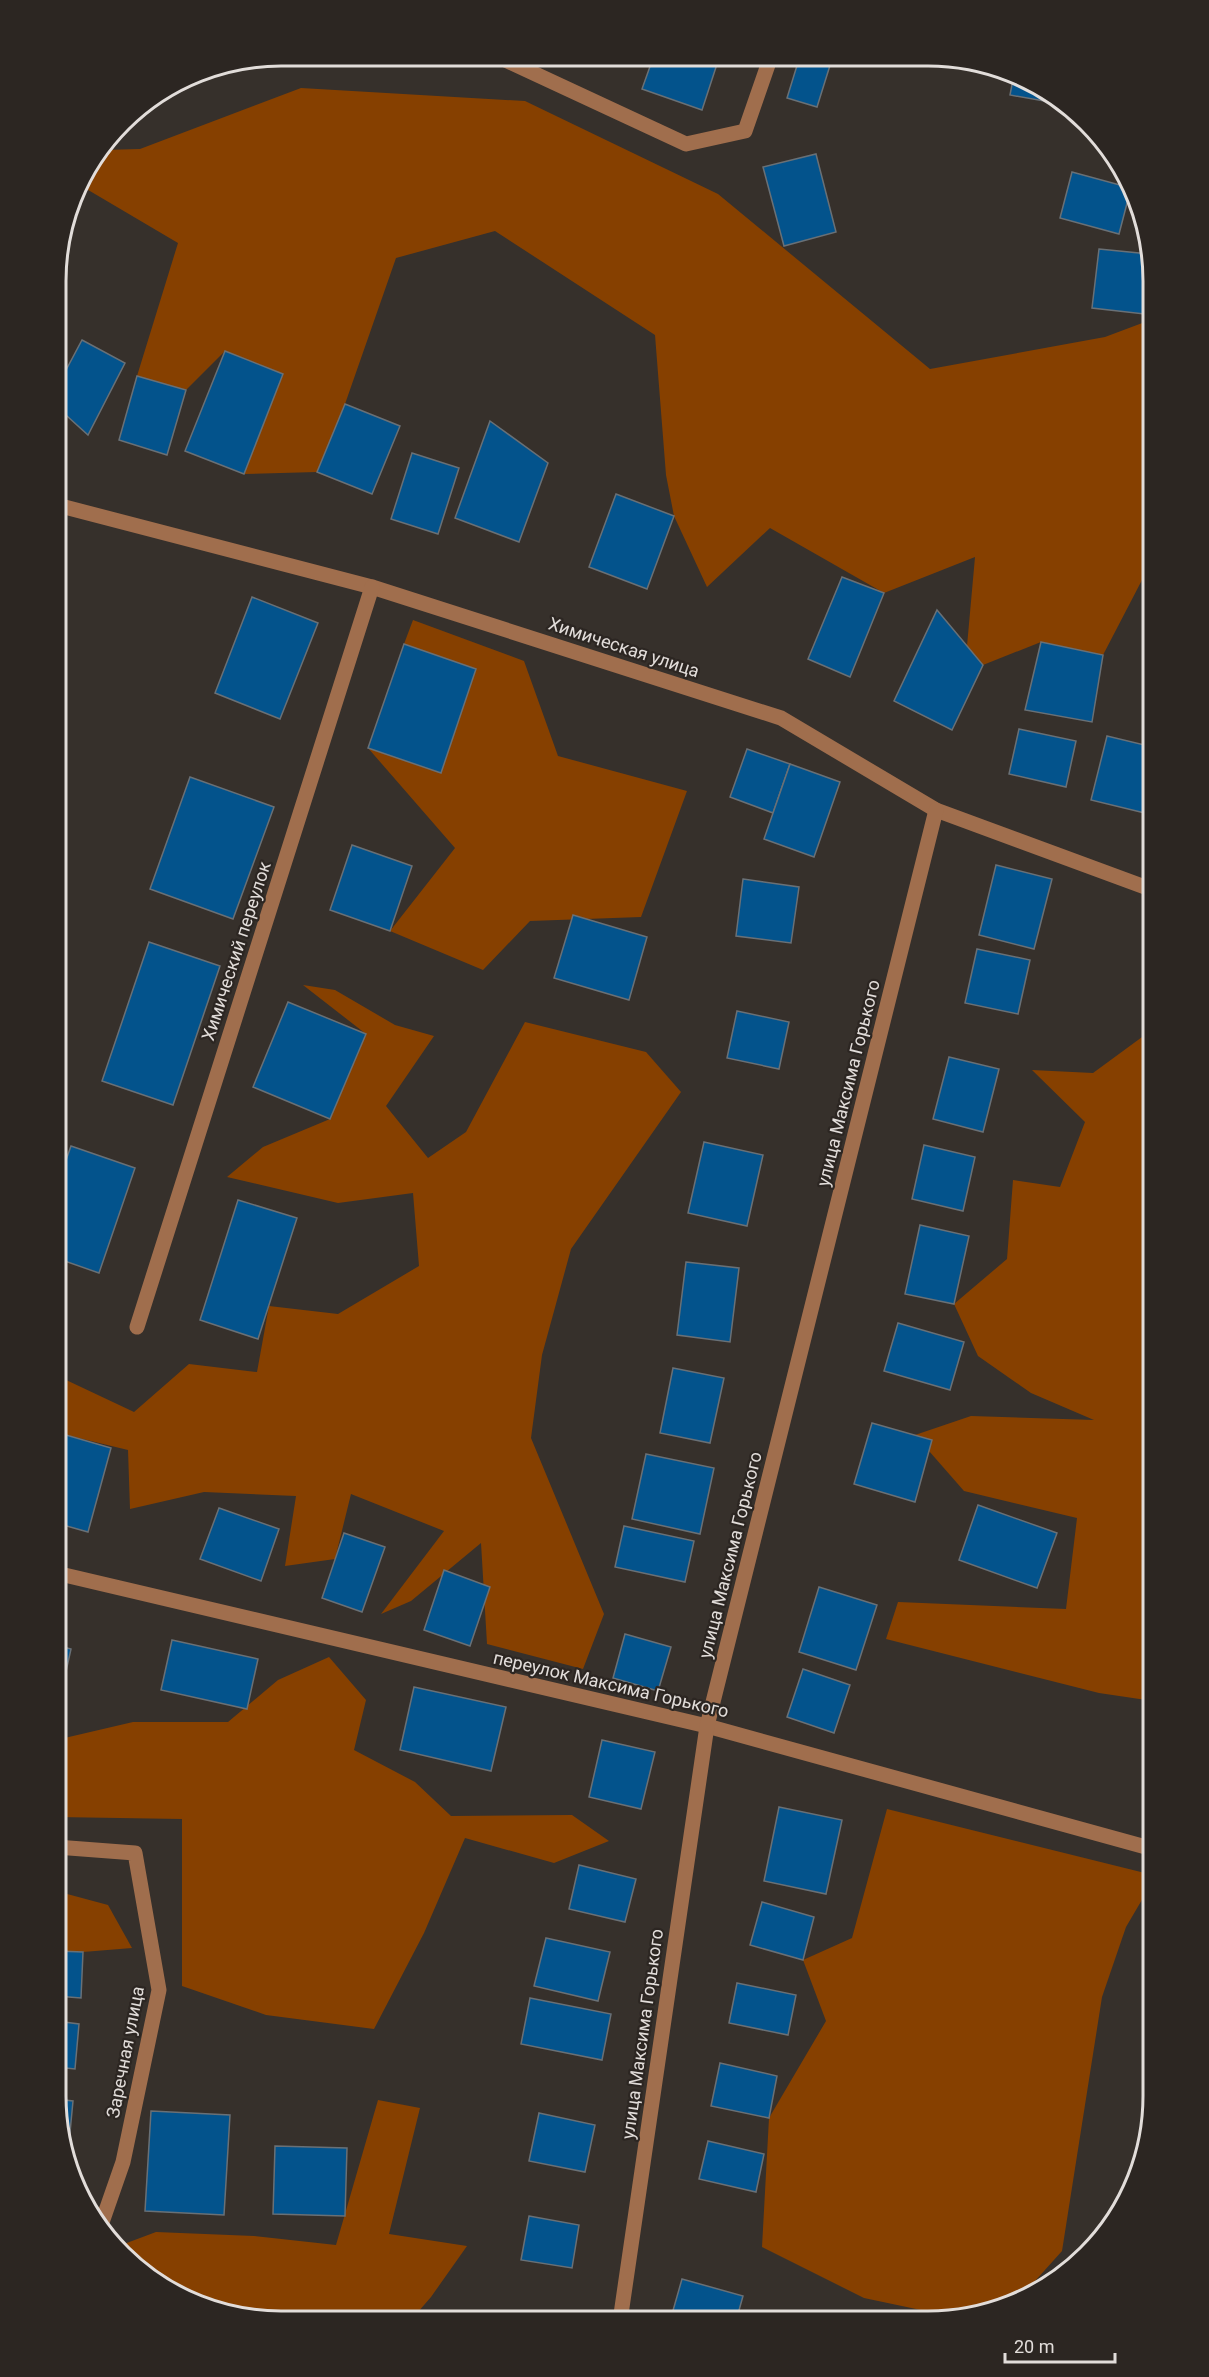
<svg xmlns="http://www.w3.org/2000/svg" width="1209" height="2377" viewBox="0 0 1209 2377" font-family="Roboto,sans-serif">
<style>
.forest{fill:#864000}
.building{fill:#03538c;stroke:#697076;stroke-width:1.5}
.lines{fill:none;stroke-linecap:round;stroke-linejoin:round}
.minor{stroke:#a06e4d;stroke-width:15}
.labels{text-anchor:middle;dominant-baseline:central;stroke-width:4.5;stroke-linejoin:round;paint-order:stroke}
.street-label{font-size:18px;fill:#e2ddda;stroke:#2c2622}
.rim{fill:none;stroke:#e2ddda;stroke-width:3}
</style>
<rect width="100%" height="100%" fill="#36302b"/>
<g class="forest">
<polygon points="301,88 525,101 718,194 930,369 1105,337 1153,319 1153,585 1142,580 1103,655 1041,642 983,665 967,646 975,557 884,593 770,528 707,587 674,516 666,475 655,335 495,231 396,258 345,404 317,472 244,474 283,374 225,351 186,390 137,376 178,243 78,184 103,150 140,149"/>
<polygon points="413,620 524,661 558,756 687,791 641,917 530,921 483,970 390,931 455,848 368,748 441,773 476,669 404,644"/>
<polygon points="303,985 335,990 395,1025 434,1036 386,1106 428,1158 466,1132 525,1022 646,1052 681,1092 571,1249 542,1355 531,1438 604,1614 583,1669 487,1644 481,1543 411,1601 381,1614 444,1531 351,1494 335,1559 285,1566 296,1496 204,1492 130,1509 128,1450 66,1435 64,1379 134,1412 189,1364 257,1372 269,1306 338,1314 419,1266 413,1193 338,1203 227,1177 263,1147 330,1119 366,1034"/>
<polygon points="1153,1029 1153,1701 1099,1693 886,1639 898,1602 1066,1609 1077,1518 964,1491 915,1435 971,1416 1094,1420 1031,1393 978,1356 954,1304 1007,1259 1013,1180 1060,1187 1085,1122 1032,1070 1093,1073"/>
<polygon points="329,1657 366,1700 354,1750 415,1782 451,1816 572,1815 609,1841 554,1863 465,1838 424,1933 374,2029 266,2015 182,1986 182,1819 56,1817 56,1740 133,1722 228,1722 278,1680"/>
<polygon points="887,1809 1153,1875 1153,1881 1126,1927 1102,1997 1062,2251 1018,2300 1000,2310 954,2317 864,2298 762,2247 769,2118 826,2021 803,1960 852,1938"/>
<polygon points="56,1891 108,1905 132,1948 83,1952 56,1951"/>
<polygon points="378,2100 420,2108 389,2234 467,2246 431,2297 411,2320 252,2320 247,2318 246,2313 236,2315 182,2298 133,2266 116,2247 156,2232 254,2236 336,2245"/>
</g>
<g class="building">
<polygon points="653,58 719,58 702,110 642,89"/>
<polygon points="799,59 832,59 817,107 787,98"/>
<polygon points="1014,74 1027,79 1056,98 1055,103 1010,95"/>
<polygon points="816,154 836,232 784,246 763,167"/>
<polygon points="1072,172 1131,188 1119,234 1060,218"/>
<polygon points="1099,249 1149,254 1154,281 1153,315 1092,308"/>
<polygon points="82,340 125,363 88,435 57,407 57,387"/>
<polygon points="225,351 283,374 244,474 185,451"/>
<polygon points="137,376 186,390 167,455 119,440"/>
<polygon points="345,404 400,426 372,494 317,472"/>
<polygon points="490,421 548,463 519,542 455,518"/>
<polygon points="412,453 459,468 438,534 391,519"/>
<polygon points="616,494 674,516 647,589 589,567"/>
<polygon points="842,577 884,593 850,677 808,659"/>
<polygon points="252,597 318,623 280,719 215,693"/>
<polygon points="937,610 983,665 952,730 894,701"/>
<polygon points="1041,642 1103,655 1092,722 1025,710"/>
<polygon points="404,644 476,669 441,773 368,748"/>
<polygon points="1019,729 1076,741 1066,787 1009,774"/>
<polygon points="1107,736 1153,747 1153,815 1091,800"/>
<polygon points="747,749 790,764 773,813 730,797"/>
<polygon points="790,764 840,782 814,857 764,839"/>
<polygon points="190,777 274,807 233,919 150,889"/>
<polygon points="352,845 412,866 390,931 330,910"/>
<polygon points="996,865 1052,879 1034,949 979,935"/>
<polygon points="743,879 799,887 791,943 736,936"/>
<polygon points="573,915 647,937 629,1000 554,978"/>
<polygon points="149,942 220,966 173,1105 102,1081"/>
<polygon points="977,949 1030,960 1018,1014 965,1003"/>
<polygon points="288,1002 366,1034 330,1119 253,1087"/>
<polygon points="737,1011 789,1022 779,1069 727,1058"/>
<polygon points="949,1057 999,1069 983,1132 933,1119"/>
<polygon points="704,1142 763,1155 747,1226 688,1213"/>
<polygon points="924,1145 975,1157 963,1211 912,1199"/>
<polygon points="71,1146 135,1168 99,1273 56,1258 56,1188"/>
<polygon points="238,1200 297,1218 258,1339 200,1320"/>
<polygon points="920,1225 969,1236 954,1304 905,1294"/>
<polygon points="686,1262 739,1268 730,1342 677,1335"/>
<polygon points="898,1323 964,1342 950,1390 884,1371"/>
<polygon points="673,1368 724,1378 710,1443 660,1433"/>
<polygon points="872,1423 932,1440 915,1502 854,1484"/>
<polygon points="66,1435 111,1448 88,1532 56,1523 56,1471"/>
<polygon points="646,1454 714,1468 700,1534 632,1519"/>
<polygon points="978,1505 1057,1533 1037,1588 959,1560"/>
<polygon points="219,1508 279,1529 261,1581 200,1559"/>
<polygon points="624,1526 694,1541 685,1582 615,1567"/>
<polygon points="344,1533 385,1547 362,1612 322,1598"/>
<polygon points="444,1570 490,1587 470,1646 424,1630"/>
<polygon points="819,1587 877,1605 856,1670 799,1652"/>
<polygon points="625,1634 671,1647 658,1691 613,1678"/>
<polygon points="172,1640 258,1659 247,1709 161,1690"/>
<polygon points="56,1645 71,1649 56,1716"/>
<polygon points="803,1669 850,1685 834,1733 787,1717"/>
<polygon points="414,1687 506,1707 491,1771 400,1750"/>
<polygon points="602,1740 655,1752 641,1809 589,1797"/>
<polygon points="779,1807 842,1820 826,1894 764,1881"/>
<polygon points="579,1865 636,1879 625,1922 569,1909"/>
<polygon points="762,1902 814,1917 803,1960 750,1945"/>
<polygon points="546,1938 610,1952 598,2001 534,1986"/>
<polygon points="56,1951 83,1952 81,1998 56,1996"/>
<polygon points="737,1983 796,1995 788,2035 729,2023"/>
<polygon points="530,1998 611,2014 602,2060 521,2044"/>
<polygon points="56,2021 79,2024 75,2069 56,2067"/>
<polygon points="720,2063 777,2076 769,2118 711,2106"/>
<polygon points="56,2099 73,2101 67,2164"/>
<polygon points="151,2111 230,2115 224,2215 145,2211"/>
<polygon points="539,2113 595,2125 585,2172 529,2161"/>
<polygon points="1152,2116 1138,2177 1131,2174"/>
<polygon points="708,2141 764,2154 756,2192 699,2179"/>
<polygon points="275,2146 347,2148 345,2216 273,2214"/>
<polygon points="529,2216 579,2225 572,2268 521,2260"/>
<polygon points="682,2279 743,2296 736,2321 670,2321"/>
</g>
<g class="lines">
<g class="minor">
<polyline points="499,57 686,144 745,131 770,59"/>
<polyline points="57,505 372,587 781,718 936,810 1153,890"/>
<polyline points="137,1327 372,587"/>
<polyline points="56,1573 707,1726 1153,1849"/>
<polyline points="56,1847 135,1853 159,1990 123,2162 100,2228"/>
<polyline points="620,2321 707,1726 936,810"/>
</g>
</g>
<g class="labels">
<g class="street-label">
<text transform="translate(624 647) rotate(18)">Химическая улица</text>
<text transform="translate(236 951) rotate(-72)">Химический переулок</text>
<text transform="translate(848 1083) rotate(-76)">улица Максима Горького</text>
<text transform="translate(730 1555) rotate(-76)">улица Максима Горького</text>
<text transform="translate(611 1684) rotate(13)">переулок Максима Горького</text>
<text transform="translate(642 2034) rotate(-82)">улица Максима Горького</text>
<text transform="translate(125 2052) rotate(-79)">Заречная улица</text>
</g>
</g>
<path d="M0 0H1209V2377H0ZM281 66H928A215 215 0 0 1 1143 281V2096A215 215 0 0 1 928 2311H281A215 215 0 0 1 66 2096V281A215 215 0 0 1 281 66Z" fill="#2c2622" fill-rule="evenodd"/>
<path class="rim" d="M281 66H928A215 215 0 0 1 1143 281V2096A215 215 0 0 1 928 2311H281A215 215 0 0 1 66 2096V281A215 215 0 0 1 281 66Z"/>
<path d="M1005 2353v9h110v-9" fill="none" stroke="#e2ddda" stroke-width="3"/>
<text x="1014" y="2353" font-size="18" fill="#e2ddda" stroke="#2c2622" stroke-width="4.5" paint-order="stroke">20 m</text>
</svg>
